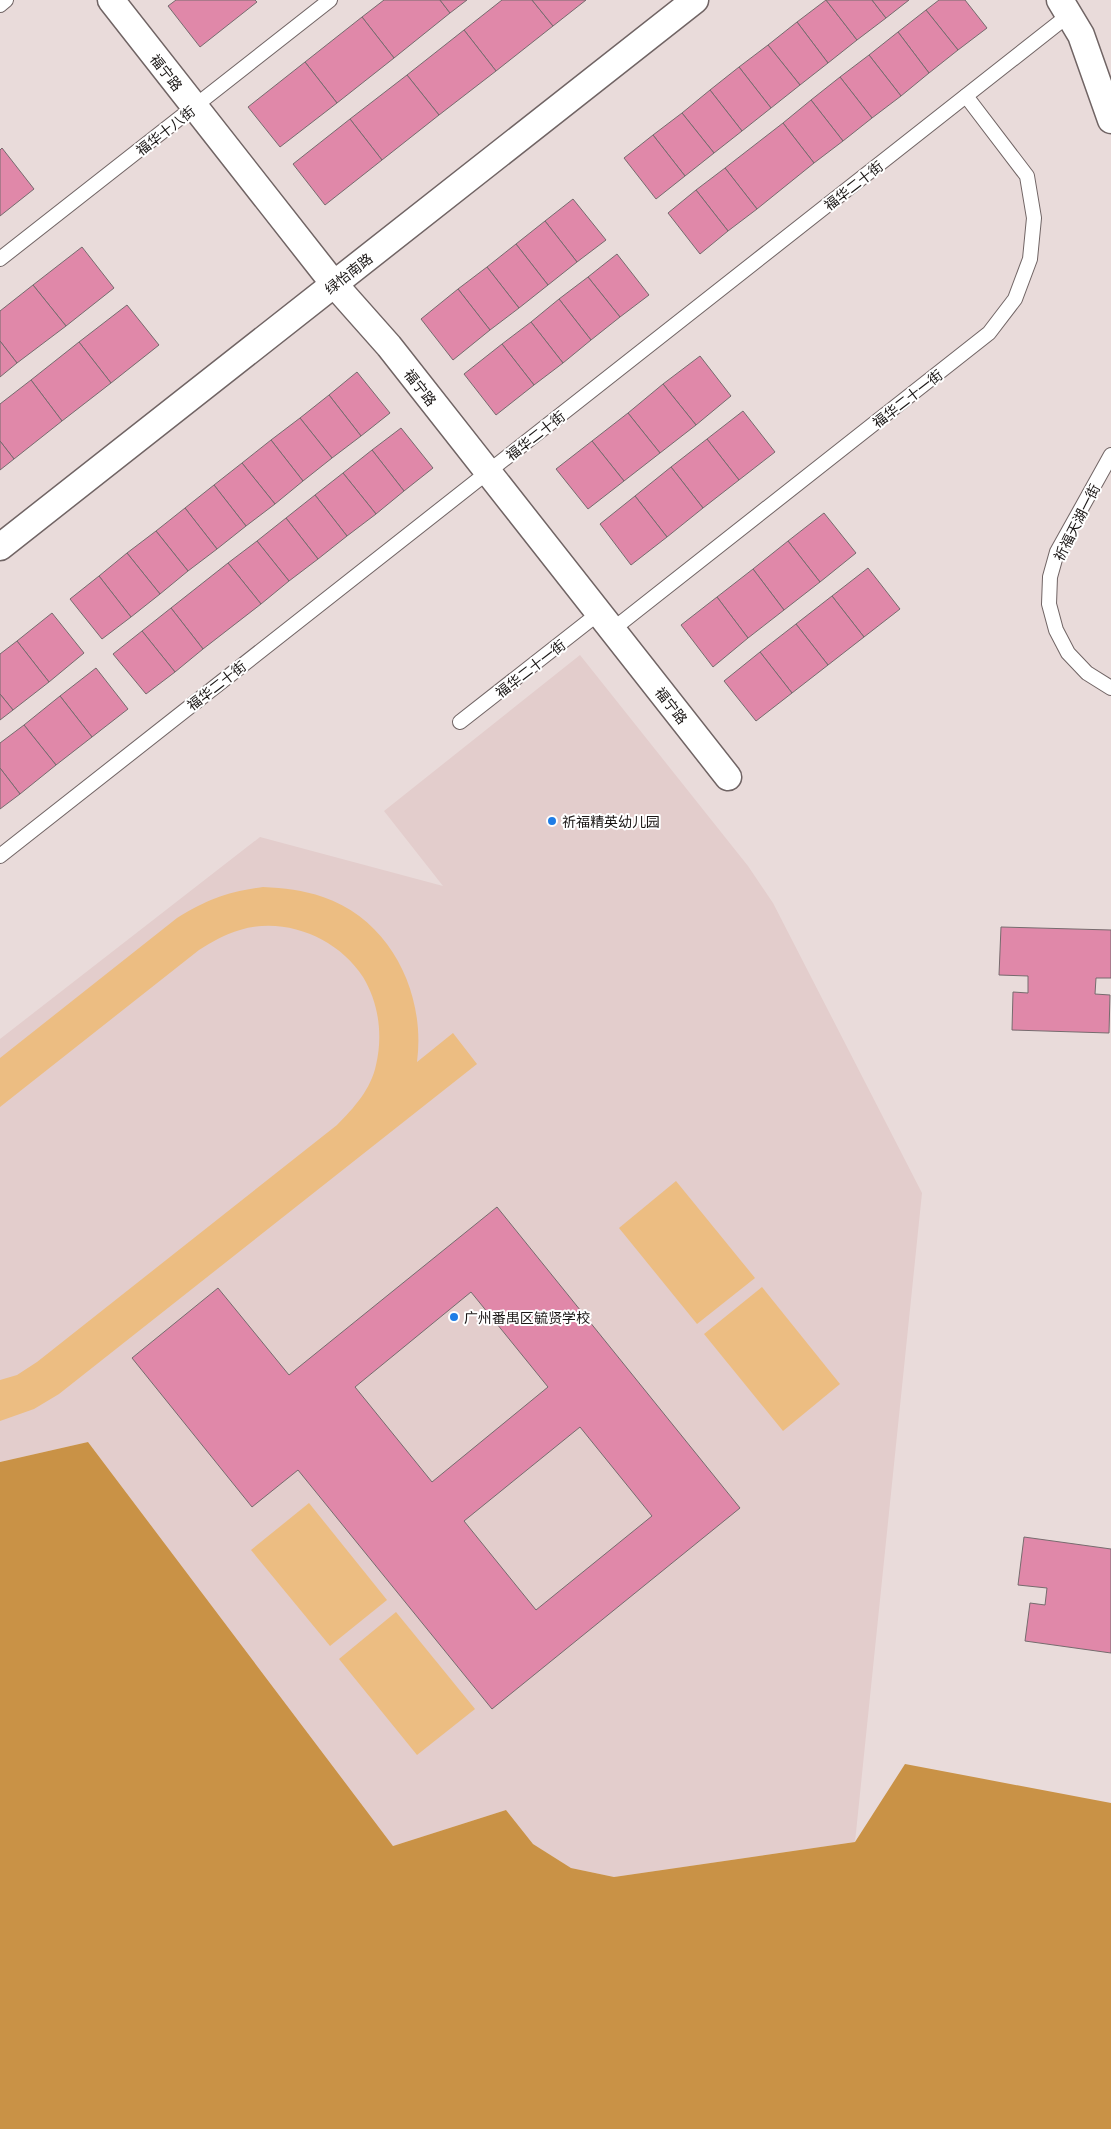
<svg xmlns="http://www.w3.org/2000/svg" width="1111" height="2129" viewBox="0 0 1111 2129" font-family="Georgia,'Noto Sans SC',serif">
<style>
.built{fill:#e3cdcc}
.green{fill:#ecbd82}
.forest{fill:#c99246}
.building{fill:#e088a9;stroke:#766b6e;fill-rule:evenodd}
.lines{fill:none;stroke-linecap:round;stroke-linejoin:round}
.lane-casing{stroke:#706464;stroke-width:16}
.street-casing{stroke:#706464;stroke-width:29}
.lane{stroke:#fff;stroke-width:14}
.street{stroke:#fff;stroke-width:26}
.poi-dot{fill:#1f7de6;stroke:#fff;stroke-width:2}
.labels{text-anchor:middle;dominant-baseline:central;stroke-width:4;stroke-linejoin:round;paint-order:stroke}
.street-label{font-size:14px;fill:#191514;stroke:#fff}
.poi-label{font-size:14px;fill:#191514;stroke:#fff;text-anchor:start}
</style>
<rect width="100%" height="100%" fill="#e9dbda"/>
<polygon class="built" points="580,655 748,866 773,903 922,1193 855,1842 614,1877 571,1868 533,1844 506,1810 393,1846 88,1442 0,1462 0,1039 260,837 443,886 384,811"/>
<g class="green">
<path d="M263,887C284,888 303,890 323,897C391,920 426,994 417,1062L453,1033L477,1064L59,1394L34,1409L0,1421V1380L17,1375L37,1362L337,1125C354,1108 371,1089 376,1065C383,1036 379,1003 363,977C338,938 285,916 240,930C225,934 212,942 199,950L0,1107V1058L177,918C208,899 227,892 263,887Z"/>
<polygon points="676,1181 755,1278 697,1324 619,1228"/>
<polygon points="762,1287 840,1384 783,1431 704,1334"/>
<polygon points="309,1503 387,1600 330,1646 251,1550"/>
<polygon points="396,1612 475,1709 417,1755 339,1659"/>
</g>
<polygon class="forest" points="88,1442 393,1846 506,1810 533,1844 571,1868 614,1877 855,1842 905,1764 1111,1803 1111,2129 0,2129 0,1462"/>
<g class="building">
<polygon points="176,0 255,0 257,2 200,47 168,6"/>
<polygon points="384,0 440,0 450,13 394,58 362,17"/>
<polygon points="440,0 467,0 450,13"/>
<polygon points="502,0 532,0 553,26 496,71 464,30"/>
<polygon points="532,0 586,0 553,26"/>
<polygon points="826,0 857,40 828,63 797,22"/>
<polygon points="826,0 872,0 886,18 857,40"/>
<polygon points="872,0 909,0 886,18"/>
<polygon points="939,0 965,0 987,28 958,50 926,10"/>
<polygon points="926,10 958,50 929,73 898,32"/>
<polygon points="362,17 394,58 337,103 305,62"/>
<polygon points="797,22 828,63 800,85 768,45"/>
<polygon points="464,30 496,71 439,115 407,75"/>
<polygon points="898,32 929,73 901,96 869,55"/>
<polygon points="768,45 800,85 771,108 739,67"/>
<polygon points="869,55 901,96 872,118 840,77"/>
<polygon points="305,62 337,103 280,147 248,107"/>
<polygon points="739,67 771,108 742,131 710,90"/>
<polygon points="407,75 439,115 382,160 350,119"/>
<polygon points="840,77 872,118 843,141 811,100"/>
<polygon points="710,90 742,131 714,153 682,113"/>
<polygon points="811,100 843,141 814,163 783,123"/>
<polygon points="682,113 714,153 685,176 653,135"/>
<polygon points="350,119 382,160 325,205 293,164"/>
<polygon points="783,123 814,163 757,209 725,168"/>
<polygon points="653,135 685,176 656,199 624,158"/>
<polygon points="2,148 34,189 0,216 0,150"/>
<polygon points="725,168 757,209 728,231 696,190"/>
<polygon points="696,190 728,231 700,254 668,213"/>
<polygon points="573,199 606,240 577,262 545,221"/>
<polygon points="545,221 577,262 548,285 516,244"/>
<polygon points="516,244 548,285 519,308 487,267"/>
<polygon points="82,247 114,288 66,326 33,285"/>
<polygon points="617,254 649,295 620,317 588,277"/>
<polygon points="487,267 519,308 490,330 458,289"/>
<polygon points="588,277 620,317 591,340 559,299"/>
<polygon points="33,285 66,326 17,363 0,341 0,311"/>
<polygon points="458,289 490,330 453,360 421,319"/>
<polygon points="559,299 591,340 563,363 531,322"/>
<polygon points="127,305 159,345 111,383 79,342"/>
<polygon points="531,322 563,363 534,385 502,344"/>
<polygon points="0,341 17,363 0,377"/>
<polygon points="79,342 111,383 62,421 31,380"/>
<polygon points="502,344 534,385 496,415 464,374"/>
<polygon points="700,356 731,396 696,425 663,384"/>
<polygon points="357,372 390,413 361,436 329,395"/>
<polygon points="31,380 62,421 14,459 0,441 0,404"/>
<polygon points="663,384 696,425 660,453 628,413"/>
<polygon points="329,395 361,436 332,458 300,418"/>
<polygon points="743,411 775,452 739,480 707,439"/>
<polygon points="628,413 660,453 624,481 592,441"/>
<polygon points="300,418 332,458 303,481 271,440"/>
<polygon points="401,428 433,468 404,491 372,450"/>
<polygon points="707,439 739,480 703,508 671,467"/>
<polygon points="271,440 303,481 275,504 242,463"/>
<polygon points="0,441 14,459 0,470"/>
<polygon points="592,441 624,481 588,509 556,469"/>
<polygon points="372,450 404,491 376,514 343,473"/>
<polygon points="242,463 275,504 246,526 214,485"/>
<polygon points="671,467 703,508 667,537 635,496"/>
<polygon points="343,473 376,514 347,536 315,495"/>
<polygon points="214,485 246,526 217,549 185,508"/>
<polygon points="315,495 347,536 318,559 286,518"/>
<polygon points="635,496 667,537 631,565 600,524"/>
<polygon points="185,508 217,549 188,571 156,531"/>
<polygon points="824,513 856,553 820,582 788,541"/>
<polygon points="286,518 318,559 289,581 257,541"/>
<polygon points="156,531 188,571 160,594 127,553"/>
<polygon points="257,541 289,581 261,604 228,563"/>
<polygon points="788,541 820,582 784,610 753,569"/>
<polygon points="127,553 160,594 131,617 99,576"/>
<polygon points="228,563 261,604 203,649 171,608"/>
<polygon points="868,568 900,609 864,637 832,596"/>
<polygon points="753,569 784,610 748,638 717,597"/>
<polygon points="99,576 131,617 102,639 70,599"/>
<polygon points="832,596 864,637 828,665 796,624"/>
<polygon points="717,597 748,638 713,667 681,625"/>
<polygon points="171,608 203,649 175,672 142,631"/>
<polygon points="52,613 84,653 49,682 17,641"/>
<polygon points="796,624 828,665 792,693 760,652"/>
<polygon points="142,631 175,672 146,694 113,654"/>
<polygon points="17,641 49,682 13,710 0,694 0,654"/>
<polygon points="760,652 792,693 756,721 724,681"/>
<polygon points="96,668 128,709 92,737 60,696"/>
<polygon points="0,694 13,710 0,720"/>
<polygon points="60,696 92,737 56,765 24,725"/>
<polygon points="24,725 56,765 20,794 0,768 0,743"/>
<polygon points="0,768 20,794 0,809"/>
<polygon points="1001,927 1111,930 1111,978 1096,978 1095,994 1110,995 1109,1033 1012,1030 1013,992 1028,993 1028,976 999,975"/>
<path d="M497,1207L740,1508L492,1709L298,1470L252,1507L132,1358L218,1288L289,1375ZM471,1292L548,1387L432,1482L355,1387ZM580,1427L652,1516L536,1610L464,1521Z"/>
<polygon points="1024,1537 1111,1549 1111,1653 1025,1641 1030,1603 1045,1605 1047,1588 1018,1585"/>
</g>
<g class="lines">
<g class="lane-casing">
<g id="lane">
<polyline points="0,5 6,0"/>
<polyline points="0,259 330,0"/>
<polyline points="1111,455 1057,552 1050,577 1049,604 1056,630 1068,653 1087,673 1111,688"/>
<polyline points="612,630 989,333 1015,299 1030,259 1034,218 1027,176 966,96"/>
<polyline points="460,722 599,613"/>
<polyline points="0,856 1070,14"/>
</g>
</g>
<g class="street-casing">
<g id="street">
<polyline points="111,0 334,284 389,346 728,777"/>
<polyline points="1060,0 1081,35 1111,120"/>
<polyline points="0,547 695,0"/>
</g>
</g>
<use href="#lane" class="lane"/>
<use href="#street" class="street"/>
</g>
<g class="poi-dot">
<circle cx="552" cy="821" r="5"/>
<circle cx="454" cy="1317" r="5"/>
</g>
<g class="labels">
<g class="street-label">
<text transform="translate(167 72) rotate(52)">福宁路</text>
<text transform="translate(165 130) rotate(-38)">福华十八街</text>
<text transform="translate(853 185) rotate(-38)">福华二十街</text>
<text transform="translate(348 273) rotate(-38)">绿怡南路</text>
<text transform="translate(421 387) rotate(52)">福宁路</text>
<text transform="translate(907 398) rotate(-38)">福华二十一街</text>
<text transform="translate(535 435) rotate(-38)">福华二十街</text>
<text transform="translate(1076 522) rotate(-63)">祈福天湖一街</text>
<text transform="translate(530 668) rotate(-38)">福华二十一街</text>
<text transform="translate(216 685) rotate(-38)">福华二十街</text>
<text transform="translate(672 705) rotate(52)">福宁路</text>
</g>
<g class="poi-label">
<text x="562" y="821">祈福精英幼儿园</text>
<text x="464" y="1317">广州番禺区毓贤学校</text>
</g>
</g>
</svg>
